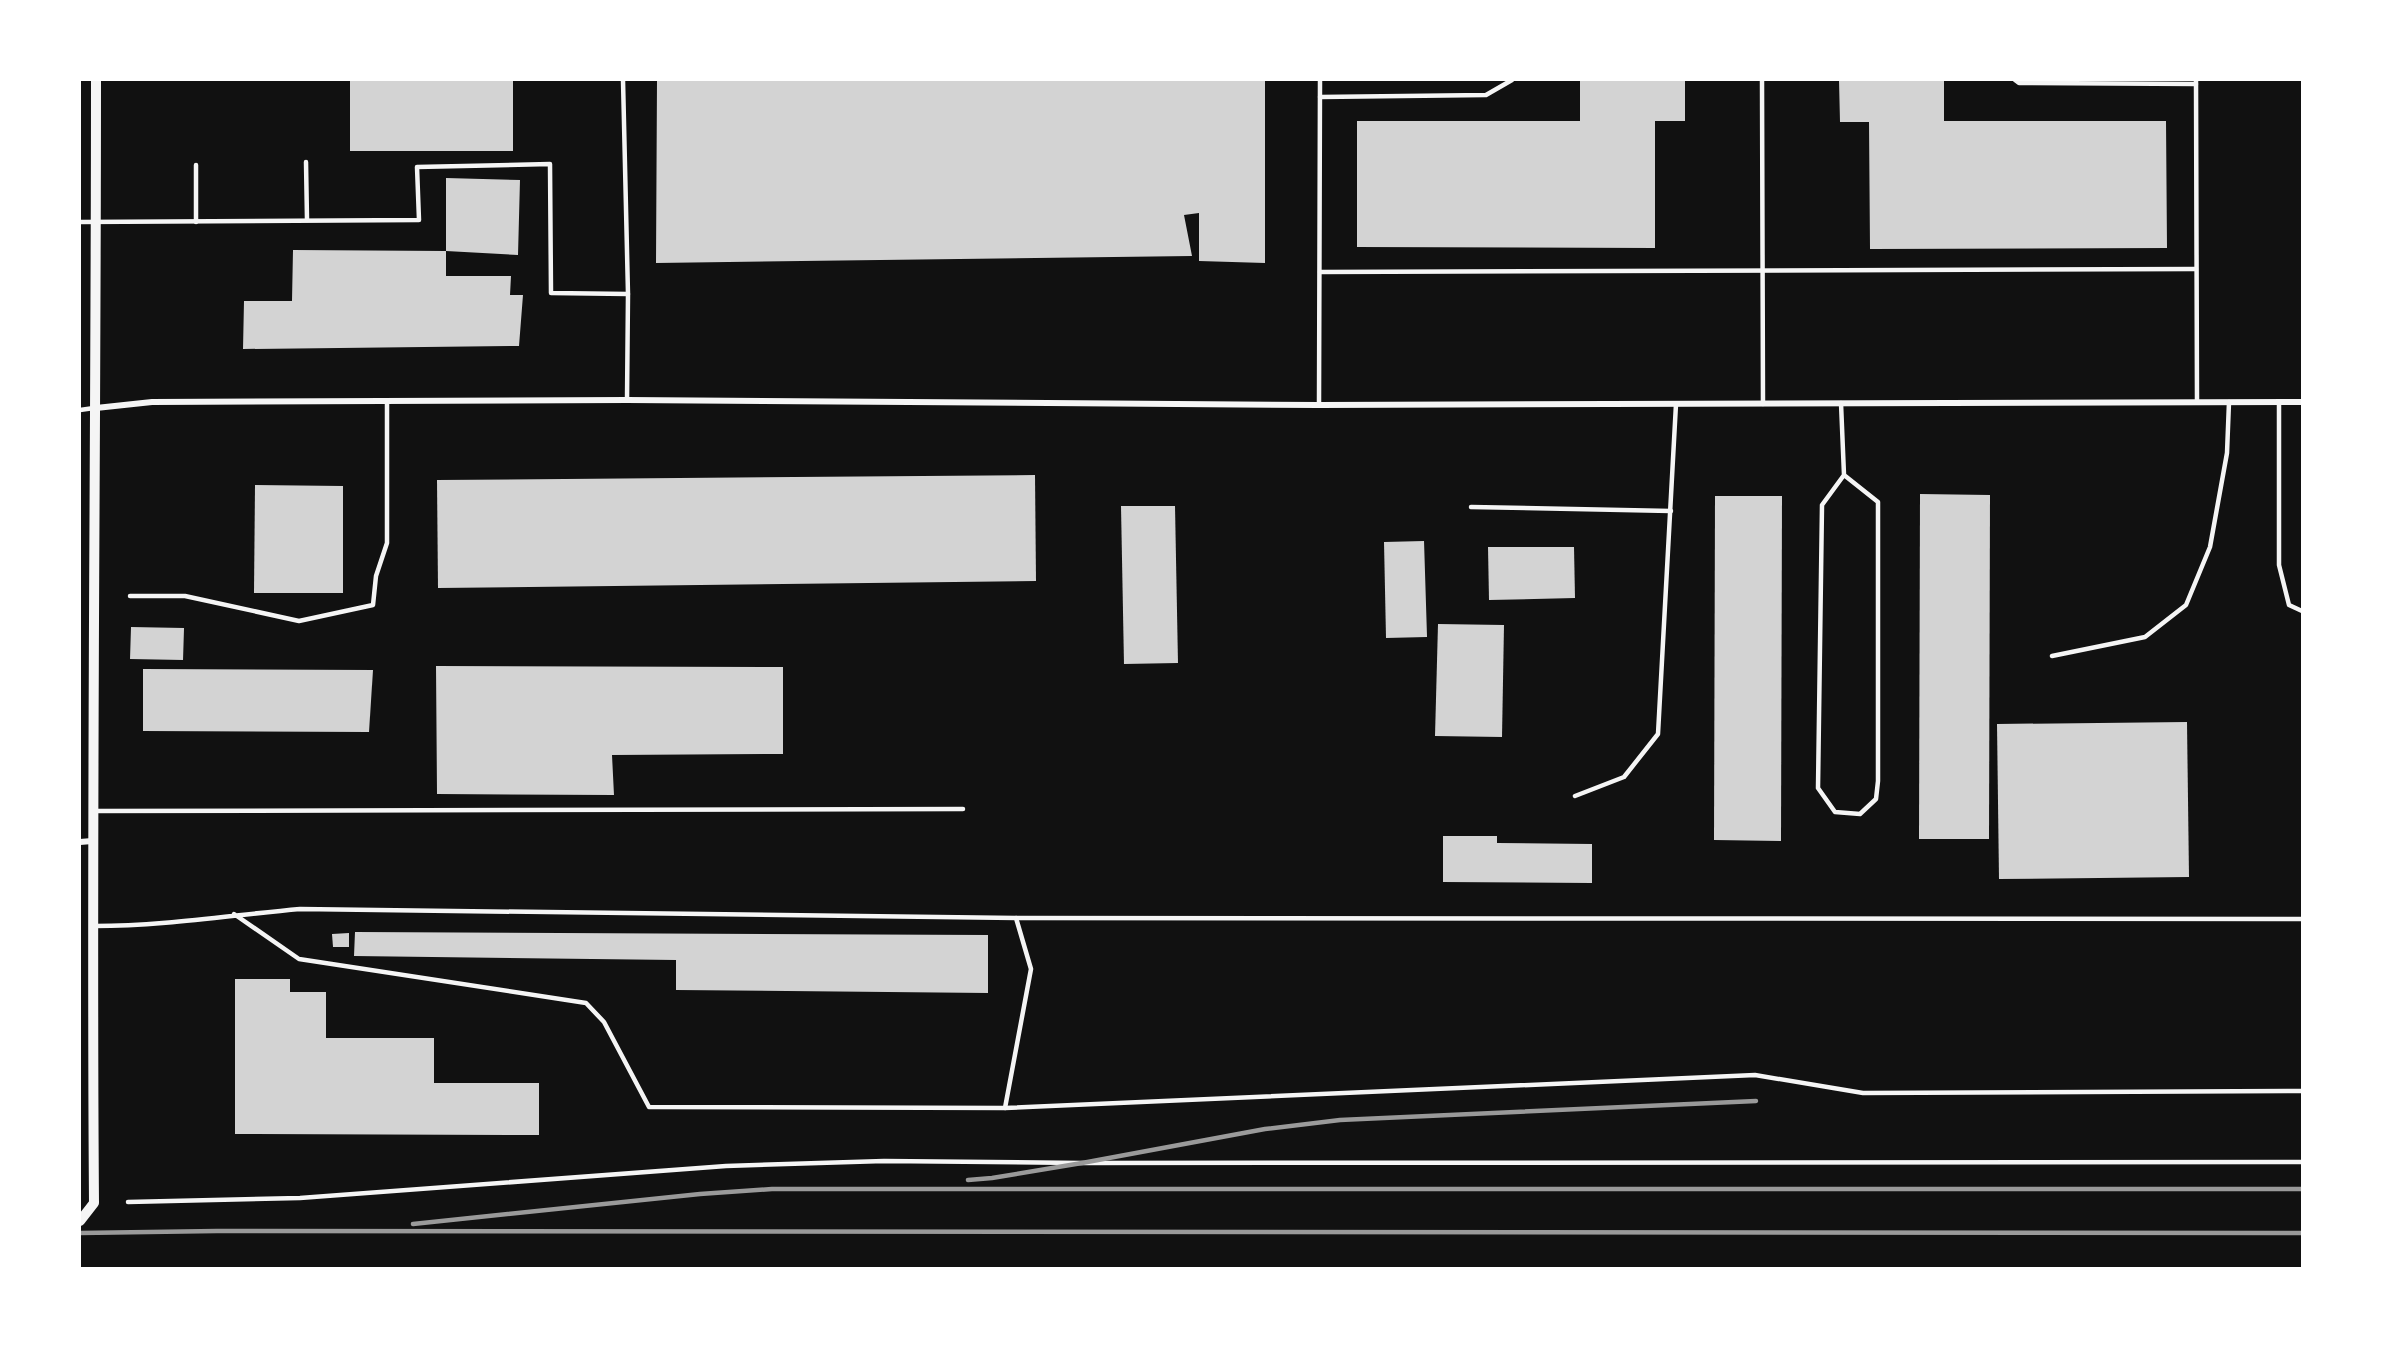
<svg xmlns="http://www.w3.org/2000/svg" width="2382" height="1348" viewBox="0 0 2382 1348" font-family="Roboto,sans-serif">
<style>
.building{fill:#d3d3d3}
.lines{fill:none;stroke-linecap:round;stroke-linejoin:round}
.service{stroke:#f5f5f5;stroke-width:4.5}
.minor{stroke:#f5f5f5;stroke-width:6}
.tertiary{stroke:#f5f5f5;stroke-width:10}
.rail{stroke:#9a9a9a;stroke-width:4.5}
</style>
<rect width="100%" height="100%" fill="#111"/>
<g class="building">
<rect x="350" y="80" width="163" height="71"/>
<polygon points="657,80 1265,80 1265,263 1199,261 1199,213 1184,215 1192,256 656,263"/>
<polygon points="1580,80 1685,80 1685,121 1655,121 1655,248 1357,247 1357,121 1580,121"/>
<polygon points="1839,80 1944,80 1944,121 2166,121 2167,248 1870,249 1869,122 1840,122"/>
<polygon points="446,178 520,180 518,255 446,251 446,276 511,276 510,295 523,295 519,346 243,349 244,301 292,301 293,250 446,251"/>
<polygon points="1035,475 1036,581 438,588 437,480"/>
<polygon points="255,485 343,486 343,593 254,593"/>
<polygon points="1920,494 1990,495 1989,839 1919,839"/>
<polygon points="1715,496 1782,496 1781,841 1714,840"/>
<polygon points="1121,506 1175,506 1178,663 1124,664"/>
<polygon points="1424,541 1427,637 1386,638 1384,542"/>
<polygon points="1488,547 1574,547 1575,598 1489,600"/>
<polygon points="1438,624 1504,625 1502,737 1435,736"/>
<polygon points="131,627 184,628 183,660 130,659"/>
<polygon points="436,666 783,667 783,754 612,755 614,795 437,794"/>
<polygon points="143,669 373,670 369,732 143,731"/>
<polygon points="2187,722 2189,877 1999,879 1997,724"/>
<polygon points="1443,836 1497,836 1497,843 1592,844 1592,883 1443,882"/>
<polygon points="355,932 988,935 988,993 676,990 676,960 354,956"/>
<polygon points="349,933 349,947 333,947 332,934"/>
<polygon points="235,979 290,979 290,992 326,992 326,1038 434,1038 434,1083 539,1083 539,1135 235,1134"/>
</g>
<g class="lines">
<g class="service">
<polyline points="623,80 628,294"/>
<polyline points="1762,80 1763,404"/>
<polyline points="2015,80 2019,83 2196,84"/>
<polyline points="2196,80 2197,402"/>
<polyline points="1320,97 1486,95 1512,80"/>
<polyline points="306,162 307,220"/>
<polyline points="80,222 419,220 417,167 550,164 551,293 628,294 627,400"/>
<polyline points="196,222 196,165"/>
<polyline points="1320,272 2196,269"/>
<polyline points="2279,402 2279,565 2289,605 2302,611"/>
<polyline points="1841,403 1844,475 1822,505 1818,788 1835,812 1860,814 1876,799 1878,781 1878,502 1844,475"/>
<polyline points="1319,405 1320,80"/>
<polyline points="80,410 94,408"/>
<polyline points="1471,507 1671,511"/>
<polyline points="130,596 185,596 299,621 373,605 376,576 387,543 387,401"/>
<polyline points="2052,656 2145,637 2186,605 2210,547 2227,453 2229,402"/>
<polyline points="1575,796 1624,777 1658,734 1676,404"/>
<polyline points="95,811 963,809"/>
<polyline points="1016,918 2302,919"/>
<path d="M95,926C163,926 232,915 300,909L1016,918L1031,969L1005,1108L649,1107L604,1022L586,1003L299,959L234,914"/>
<polyline points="1005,1108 1755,1075 1863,1093 2302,1091"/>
<polyline points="128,1202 300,1198 726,1166 884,1161 1082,1163 2302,1162"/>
</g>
<g class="minor">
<polyline points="96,408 152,402 627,400 1319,405 2302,402"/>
<polyline points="80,842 92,841"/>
</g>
<path class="tertiary" d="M80,1221L94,1203C91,828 96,454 96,80"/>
<g class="rail">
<polyline points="968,1180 992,1178 1082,1163 1265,1129 1340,1120 1756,1101"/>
<polyline points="413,1224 700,1194 772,1189 2302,1189"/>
<polyline points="80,1233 217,1231 2302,1233"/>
</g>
</g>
<rect width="2382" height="1348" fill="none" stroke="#ffffff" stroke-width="162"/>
</svg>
